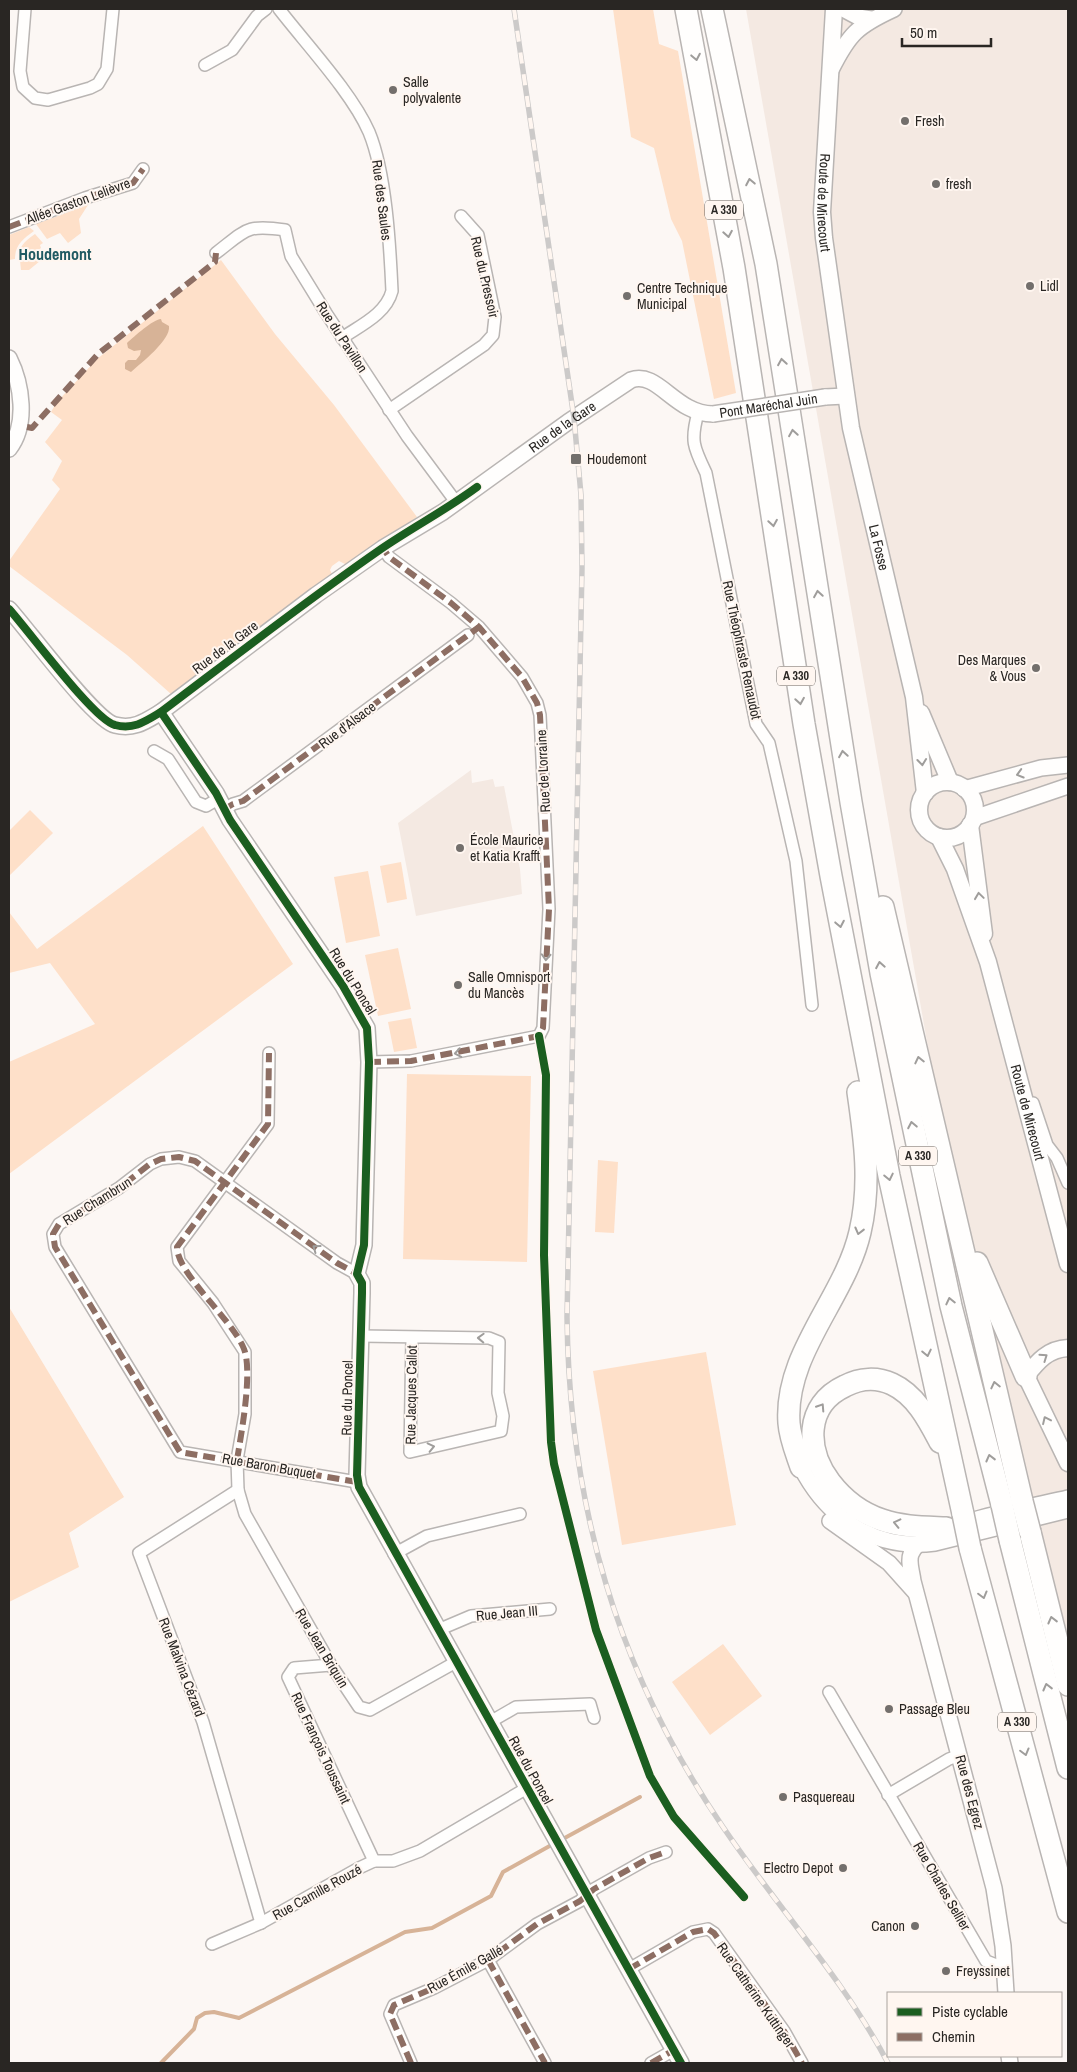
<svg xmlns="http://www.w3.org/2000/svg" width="1077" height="2072" viewBox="0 0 1077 2072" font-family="'Archivo Narrow',sans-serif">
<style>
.built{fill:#f4e9e2}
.green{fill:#fee0c9}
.water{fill:#d7b397}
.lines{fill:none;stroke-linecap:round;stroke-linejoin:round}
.stream{stroke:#d7b397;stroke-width:4}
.minor-casing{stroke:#b9b5b3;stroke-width:14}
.tertiary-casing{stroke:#b9b5b3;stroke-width:18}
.secondary-casing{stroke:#b9b5b3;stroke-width:19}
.motorway-casing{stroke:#b9b5b3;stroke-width:24}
.minor{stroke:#fffefd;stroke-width:11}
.tertiary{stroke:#fffefd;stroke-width:15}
.secondary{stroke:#fffefd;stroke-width:16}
.motorway{stroke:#fffefd;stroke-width:21}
.rail-casing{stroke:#cccac9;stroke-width:5.5}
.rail{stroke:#fff6f0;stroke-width:4;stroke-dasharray:11;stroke-linecap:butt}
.tertiary-bridge-casing{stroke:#b9b5b3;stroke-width:18;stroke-linecap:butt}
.motorway-bridge-casing{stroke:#b9b5b3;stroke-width:24;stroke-linecap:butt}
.tertiary-bridge{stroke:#fffefd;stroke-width:15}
.motorway-bridge{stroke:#fffefd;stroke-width:21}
.quiet{stroke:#8d6e63;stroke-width:6;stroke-dasharray:12 6;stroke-linecap:butt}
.cycleway-casing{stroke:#fff6f0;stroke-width:11}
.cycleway{stroke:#1b5e20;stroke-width:8}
.oneway{stroke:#9f9d9b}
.poi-dot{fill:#736f6c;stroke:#fff6f0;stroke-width:2}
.labels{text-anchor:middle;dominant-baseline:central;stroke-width:4;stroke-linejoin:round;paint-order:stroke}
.shield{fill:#fff6f0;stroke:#696460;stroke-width:1}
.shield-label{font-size:12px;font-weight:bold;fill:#292623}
.poi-label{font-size:14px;fill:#292623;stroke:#fff6f0;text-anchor:start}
.street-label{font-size:14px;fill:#292623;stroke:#fff6f0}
.quarter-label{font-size:16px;font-weight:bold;fill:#205962;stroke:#fff6f0}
</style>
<rect width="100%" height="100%" fill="#fcf7f4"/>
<g class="built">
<polygon points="746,9 1068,9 1068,1635 1044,1555 943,1133"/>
<polygon points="471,770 472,783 493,779 495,787 504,786 520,869 522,894 416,916 398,823"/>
</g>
<g class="green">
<polygon points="613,9 653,9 659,44 678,51 736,393 714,399 682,241 671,219 654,148 631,137"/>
<polygon points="88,205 79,219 81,233 68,243 60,233 47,239 36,224"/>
<path d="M29,227L34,231C23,239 15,245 15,259L9,260V235Z"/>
<path d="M35,234L43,243L40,245L41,248L34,253L40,261L29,270H21C19,249 17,247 35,234Z"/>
<polygon points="221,260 275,334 334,405 417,517 347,565 339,561 332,566 330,570 332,574 171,694 127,655 9,566 9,561 60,489 52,480 62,461 45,442 62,420 51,412 56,403 97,359"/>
<polygon points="30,810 53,833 9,876 9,831"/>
<polygon points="203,826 293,964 9,1174 9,1062 95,1024 50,963 9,973 9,912 37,949"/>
<polygon points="401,862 407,899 387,903 380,866"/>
<polygon points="368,871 380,936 346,943 334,877"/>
<polygon points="398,948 411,1009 378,1016 365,955"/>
<polygon points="411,1018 417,1048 394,1052 388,1022"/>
<polygon points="407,1074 531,1076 527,1262 403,1259"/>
<polygon points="598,1160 618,1162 614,1233 595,1232"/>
<polygon points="9,1307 124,1497 69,1533 79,1567 9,1602"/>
<polygon points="706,1352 736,1525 622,1545 593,1371"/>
<polygon points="723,1644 762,1696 710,1735 672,1682"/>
</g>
<path class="water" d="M161,319L162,322L169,326C171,340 141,363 131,372L125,369V363L128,360H136L140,355L141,350L134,351L128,348L127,343C135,336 152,320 161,319Z"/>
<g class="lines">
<g class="stream">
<polyline points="561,1840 640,1797"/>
<polyline points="161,2063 194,2029 197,2018 205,2013 214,2012 239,2018 405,1932 432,1928 491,1896 503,1872 555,1843"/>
</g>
<g class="minor-casing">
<g id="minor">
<polyline points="25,9 20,71 23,87 35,98 48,100 90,88 98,84 107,69 113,9"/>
<path d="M279,9C306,44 352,93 369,132C386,173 390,246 392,291C386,314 361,325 342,338"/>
<polyline points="205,65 232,50 257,16 266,9"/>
<polyline points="9,227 85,198 133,183 143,169"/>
<path d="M216,253C246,230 246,224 285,230L291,256L326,313L407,436L456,502"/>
<polyline points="389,410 484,345 493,335 495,317 478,235 461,216"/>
<path d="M698,413C690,441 694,448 706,473L756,724L769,743L796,861L812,1005"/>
<polyline points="154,751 168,759 196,802 206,806 218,799"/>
<polyline points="223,810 233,804 243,801 468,635"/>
<polyline points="369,1062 411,1061 539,1036 543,1028 549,909 540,715 537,703 522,677 479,627 451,603 389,557 383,548"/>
<polyline points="1033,1103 1047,1145 1057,1158 1068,1183"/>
<polyline points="361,1336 489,1338 499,1342 498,1393 503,1416 501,1431 410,1452 412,1337"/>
<polyline points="357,1482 180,1452 55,1247 53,1234 59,1224 119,1188 150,1164 161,1159 179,1157 195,1161 337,1263 357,1274"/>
<polyline points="238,1490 245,1514 331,1665 359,1707 370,1710 456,1662"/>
<polyline points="394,1554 427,1536 520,1514"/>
<polyline points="438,1630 471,1616 550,1609"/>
<polyline points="331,1665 294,1668 288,1677 374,1861"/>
<polyline points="829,1692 986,1961 1004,1968"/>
<polyline points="490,1722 516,1707 590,1704 594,1718"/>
<polyline points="888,1795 949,1759 960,1755"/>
<polyline points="261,1923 203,1722 139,1553 238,1490 237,1460 245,1414 245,1352 213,1303 179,1261 177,1247 268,1124 269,1053"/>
<polyline points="212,1944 261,1923 359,1868 374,1861 393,1861 420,1851 527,1788"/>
<polyline points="488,1960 545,2063"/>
<polyline points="629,1969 693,1932 708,1929 714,1933 784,2031 802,2063"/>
<polyline points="411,2063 390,2014 394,2005 434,1988 488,1960 537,1924 580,1901 594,1889 649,1858 666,1852"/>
<polyline points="651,2063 674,2050"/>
</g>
</g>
<g class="tertiary-casing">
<g id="tertiary">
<polyline points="843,9 858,17 871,19"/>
<path d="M831,70C849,34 857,26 894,9"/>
<path d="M9,358C22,384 28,425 9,449"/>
<polyline points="825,397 845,396"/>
<path id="s1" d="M9,609C29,631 94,720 115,725C134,730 146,721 161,712L316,595L383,548L443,512L568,422L631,380C658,370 675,414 713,414"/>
<polyline points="161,712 216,793 230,820 343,986 367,1028 369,1062 364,1245 357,1274 362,1283 362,1293 357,1475 359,1487 681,2063"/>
<polyline points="964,789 1041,768 1068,765"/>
<polyline points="974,818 1068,786"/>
<path d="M801,1467C827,1518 875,1551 935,1543L1068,1510"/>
<polyline points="830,1521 889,1563 915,1592"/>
<path d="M1006,1993L1003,1946L994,1888L913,1581C912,1572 908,1562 911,1554C922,1524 1037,1506 1068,1498"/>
<polyline points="1009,2056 1010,2063"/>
</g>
</g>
<g class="secondary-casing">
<g id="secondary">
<path id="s2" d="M834,9L822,212L824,238L851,428L914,697L925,793"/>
<polyline points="921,713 950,782"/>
<circle cx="947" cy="810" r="28"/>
<polyline points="970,825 984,934"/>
<path id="s3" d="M939,837L955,869L988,962L1068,1264"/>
<path d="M1068,1348C1048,1349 1038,1361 1026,1376L1068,1463"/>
</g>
</g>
<g class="motorway-casing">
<g id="motorway">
<polyline points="686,9 734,268 804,724 831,876 889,1176 963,1514"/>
<polyline points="712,9 766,264 851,802 881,973 951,1306 1002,1505"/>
<polyline points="883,907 1022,1501"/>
<polyline points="977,1263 1026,1376"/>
<path d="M940,1442C929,1421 916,1395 892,1384C877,1377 860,1378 845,1386C804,1405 806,1450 830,1482C843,1499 861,1513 882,1520C902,1527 924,1527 946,1528"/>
<path d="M801,1467C796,1452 790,1438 789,1423C784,1353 845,1298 860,1232C871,1185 865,1140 858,1092"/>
<polyline points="1030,1532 1068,1685"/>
<polyline points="1010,1540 1068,1768"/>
<polyline points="970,1548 1068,1912"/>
</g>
</g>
<use href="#minor" class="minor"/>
<use href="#tertiary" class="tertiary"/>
<use href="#secondary" class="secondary"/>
<use href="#motorway" class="motorway"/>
<g class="rail-casing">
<path id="rail" d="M514,9L574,418L581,495L582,568L567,1317C569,1504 617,1672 723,1827C777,1907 843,1978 888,2063"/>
</g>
<use href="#rail" class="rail"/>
<g class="tertiary-bridge-casing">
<g id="tertiary-bridge">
<path id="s4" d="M713,414L825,397"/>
</g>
</g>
<g class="motorway-bridge-casing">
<g id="motorway-bridge">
<polyline points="1022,1501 1030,1532"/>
<polyline points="1002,1505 1010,1540"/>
<polyline points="963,1514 970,1548"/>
</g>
</g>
<use href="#tertiary-bridge" class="tertiary-bridge"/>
<use href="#motorway-bridge" class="motorway-bridge"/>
<g class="quiet">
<polyline points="9,227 85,198 133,183 143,169"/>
<polyline points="27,427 32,428 98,354 215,262 216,253"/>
<polyline points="223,810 233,804 243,801 479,627"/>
<polyline points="369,1062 411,1061 539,1036 543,1028 549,909 540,715 537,703 522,677 479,627 451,603 389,557 383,548"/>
<path d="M237,1460C241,1435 253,1372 244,1349C233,1320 177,1274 177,1247L268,1124L269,1053"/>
<polyline points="357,1482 180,1452 55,1247 53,1234 59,1224 119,1188 150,1164 161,1159 179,1157 195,1161 337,1263 357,1274"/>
<polyline points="488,1960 545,2063"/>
<polyline points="629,1969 693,1932 708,1929 714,1933 784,2031 802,2063"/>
<polyline points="411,2063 390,2014 394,2005 434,1988 488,1960 537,1924 580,1901 594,1889 649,1858 666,1852"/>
<polyline points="651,2063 674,2050"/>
</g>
<g class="cycleway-casing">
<g id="cycleway">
<path d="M9,609C29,631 94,720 115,725C134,730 146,721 161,712C234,657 306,601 381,549C413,527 446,510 477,487"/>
<polyline points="161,712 216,793 230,820 343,986 367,1028 369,1062 364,1245 357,1274 362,1283 362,1293 357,1475 359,1487 681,2063"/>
<polyline points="539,1036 546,1075 544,1255 551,1442 554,1464 596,1630 650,1776 674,1817 744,1897"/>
</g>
</g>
<use href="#cycleway" class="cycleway"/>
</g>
<defs><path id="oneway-chevron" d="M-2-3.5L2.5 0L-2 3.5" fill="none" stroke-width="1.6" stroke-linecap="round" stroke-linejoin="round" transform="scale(1.25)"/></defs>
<g class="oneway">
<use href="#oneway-chevron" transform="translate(696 57) rotate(79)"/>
<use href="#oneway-chevron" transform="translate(750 182) rotate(-101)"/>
<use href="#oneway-chevron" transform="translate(728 234) rotate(80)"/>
<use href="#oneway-chevron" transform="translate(782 362) rotate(-99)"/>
<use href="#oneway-chevron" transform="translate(793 433) rotate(-99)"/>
<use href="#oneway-chevron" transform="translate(773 523) rotate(81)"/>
<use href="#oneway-chevron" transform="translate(818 594) rotate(-99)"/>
<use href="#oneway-chevron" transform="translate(800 701) rotate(81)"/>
<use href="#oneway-chevron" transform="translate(843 754) rotate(-99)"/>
<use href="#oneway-chevron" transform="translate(922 762) rotate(84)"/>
<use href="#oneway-chevron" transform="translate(1020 774) rotate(164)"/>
<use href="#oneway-chevron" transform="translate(979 896) rotate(-98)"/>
<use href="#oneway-chevron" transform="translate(840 924) rotate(79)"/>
<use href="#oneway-chevron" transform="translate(546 957) rotate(93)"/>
<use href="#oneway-chevron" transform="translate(880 965) rotate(-100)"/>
<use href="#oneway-chevron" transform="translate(458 1053) rotate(170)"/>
<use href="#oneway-chevron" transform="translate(919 1060) rotate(-103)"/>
<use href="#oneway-chevron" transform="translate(912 1125) rotate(-101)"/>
<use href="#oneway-chevron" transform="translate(889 1177) rotate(78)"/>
<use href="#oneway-chevron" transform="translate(859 1231) rotate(104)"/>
<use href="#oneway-chevron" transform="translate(316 1248) rotate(-144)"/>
<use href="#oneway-chevron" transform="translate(950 1301) rotate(-103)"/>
<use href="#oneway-chevron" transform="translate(481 1338) rotate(-178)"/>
<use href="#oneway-chevron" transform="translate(927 1353) rotate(78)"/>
<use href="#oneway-chevron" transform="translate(1044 1357) rotate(-35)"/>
<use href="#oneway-chevron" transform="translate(995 1385) rotate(-103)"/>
<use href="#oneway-chevron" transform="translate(821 1407) rotate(-57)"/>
<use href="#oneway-chevron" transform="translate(1046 1420) rotate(-115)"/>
<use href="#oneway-chevron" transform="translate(431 1447) rotate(-13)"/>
<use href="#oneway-chevron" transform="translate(990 1458) rotate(-104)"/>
<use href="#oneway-chevron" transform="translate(897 1523) rotate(-167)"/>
<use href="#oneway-chevron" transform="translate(983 1595) rotate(75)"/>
<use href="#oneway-chevron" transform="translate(1052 1620) rotate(-104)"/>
<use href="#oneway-chevron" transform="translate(1047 1687) rotate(-104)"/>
<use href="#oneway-chevron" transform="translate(1025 1752) rotate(75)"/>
</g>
<g class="poi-dot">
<circle cx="393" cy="90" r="5"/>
<circle cx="905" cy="121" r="5"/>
<circle cx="936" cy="184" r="5"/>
<circle cx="1030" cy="286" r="5"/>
<circle cx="627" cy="296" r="5"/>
<rect x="570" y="453" width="12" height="12" rx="2.5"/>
<circle cx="1036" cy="668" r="5"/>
<circle cx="460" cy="848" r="5"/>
<circle cx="458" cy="985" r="5"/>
<circle cx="889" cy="1709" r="5"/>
<circle cx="783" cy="1797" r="5"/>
<circle cx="843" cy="1868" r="5"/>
<circle cx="915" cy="1926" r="5"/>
<circle cx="946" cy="1971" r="5"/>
</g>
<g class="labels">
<g class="shield">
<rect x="705" y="200.5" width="38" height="19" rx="4"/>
<rect x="777" y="666.5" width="38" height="19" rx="4"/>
<rect x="899" y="1146.5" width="38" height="19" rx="4"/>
<rect x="998" y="1712.5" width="38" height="19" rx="4"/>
</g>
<g class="shield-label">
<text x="724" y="210">A 330</text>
<text x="796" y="676">A 330</text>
<text x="918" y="1156">A 330</text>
<text x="1017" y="1722">A 330</text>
</g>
<g class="poi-label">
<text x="403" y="82">Salle<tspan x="403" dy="16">polyvalente</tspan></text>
<text x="915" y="121">Fresh</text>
<text x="946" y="184">fresh</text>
<text x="1040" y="286">Lidl</text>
<text x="637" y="288">Centre Technique<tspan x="637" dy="16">Municipal</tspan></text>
<text x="587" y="459">Houdemont</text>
<text x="1026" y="660" text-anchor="end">Des Marques<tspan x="1026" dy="16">&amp; Vous</tspan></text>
<text x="470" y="840">École Maurice<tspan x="470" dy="16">et Katia Krafft</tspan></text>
<text x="468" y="977">Salle Omnisport<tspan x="468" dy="16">du Mancès</tspan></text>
<text x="899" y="1709">Passage Bleu</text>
<text x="793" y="1797">Pasquereau</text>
<text x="833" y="1868" text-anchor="end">Electro Depot</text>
<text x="905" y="1926" text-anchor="end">Canon</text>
<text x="956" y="1971">Freyssinet</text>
</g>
<g class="street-label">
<text transform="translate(382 200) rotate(83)">Rue des Saules</text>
<text transform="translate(78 201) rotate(-20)">Allée Gaston Lelièvre</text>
<text stroke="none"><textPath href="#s2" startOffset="194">Route de Mirecourt</textPath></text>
<text transform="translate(485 277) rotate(77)">Rue du Pressoir</text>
<text transform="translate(342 337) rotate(57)">Rue du Pavillon</text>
<text stroke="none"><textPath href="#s4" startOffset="56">Pont Maréchal Juin</textPath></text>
<text stroke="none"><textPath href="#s1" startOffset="700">Rue de la Gare</textPath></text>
<text stroke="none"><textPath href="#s2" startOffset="544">La Fosse</textPath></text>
<text transform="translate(225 647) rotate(-37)">Rue de la Gare</text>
<text transform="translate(742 650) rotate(78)">Rue Théophraste Renaudot</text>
<text transform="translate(347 725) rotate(-37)">Rue d'Alsace</text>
<text transform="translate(543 771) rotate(-93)">Rue de Lorraine</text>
<text transform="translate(353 981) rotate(58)">Rue du Poncel</text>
<text stroke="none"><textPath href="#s3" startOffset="290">Route de Mirecourt</textPath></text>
<text transform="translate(97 1201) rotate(-32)">Rue Chambrun</text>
<text transform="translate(411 1395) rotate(-89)">Rue Jacques Callot</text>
<text transform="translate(347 1398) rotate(-89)">Rue du Poncel</text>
<text transform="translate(269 1466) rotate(10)">Rue Baron Buquet</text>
<text transform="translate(507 1613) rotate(-5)">Rue Jean III</text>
<text transform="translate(322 1648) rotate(59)">Rue Jean Briquin</text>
<text transform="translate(182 1667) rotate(69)">Rue Malvina Cézard</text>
<text transform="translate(321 1748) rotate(65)">Rue François Toussaint</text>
<text transform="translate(531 1770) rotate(61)">Rue du Poncel</text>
<text transform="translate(970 1792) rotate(75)">Rue des Egrez</text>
<text transform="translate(942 1886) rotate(60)">Rue Charles Sellier</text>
<text transform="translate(317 1892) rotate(-29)">Rue Camille Rouzé</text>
<text transform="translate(465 1969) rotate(-29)">Rue Émile Gallé</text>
<text transform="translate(756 1995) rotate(55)">Rue Catherine Kuttinger</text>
</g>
<g class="quarter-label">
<text x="55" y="254">Houdemont</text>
</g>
</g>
<rect width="1077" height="2072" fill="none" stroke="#292623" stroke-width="20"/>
<rect x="887" y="1992" width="175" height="65" fill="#fff6f0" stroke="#a9a39e"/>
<rect x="897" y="2008" width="25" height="8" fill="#1b5e20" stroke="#a9a39e"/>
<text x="932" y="2017" font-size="15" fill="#292623">Piste cyclable</text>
<rect x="897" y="2033" width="25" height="8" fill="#8d6e63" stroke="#a9a39e"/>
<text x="932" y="2042" font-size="15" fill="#292623">Chemin</text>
<path d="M902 38v8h89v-8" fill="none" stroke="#292623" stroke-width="2.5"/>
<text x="910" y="38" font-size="15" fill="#292623" stroke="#fff6f0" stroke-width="4" paint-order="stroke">50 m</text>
</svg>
